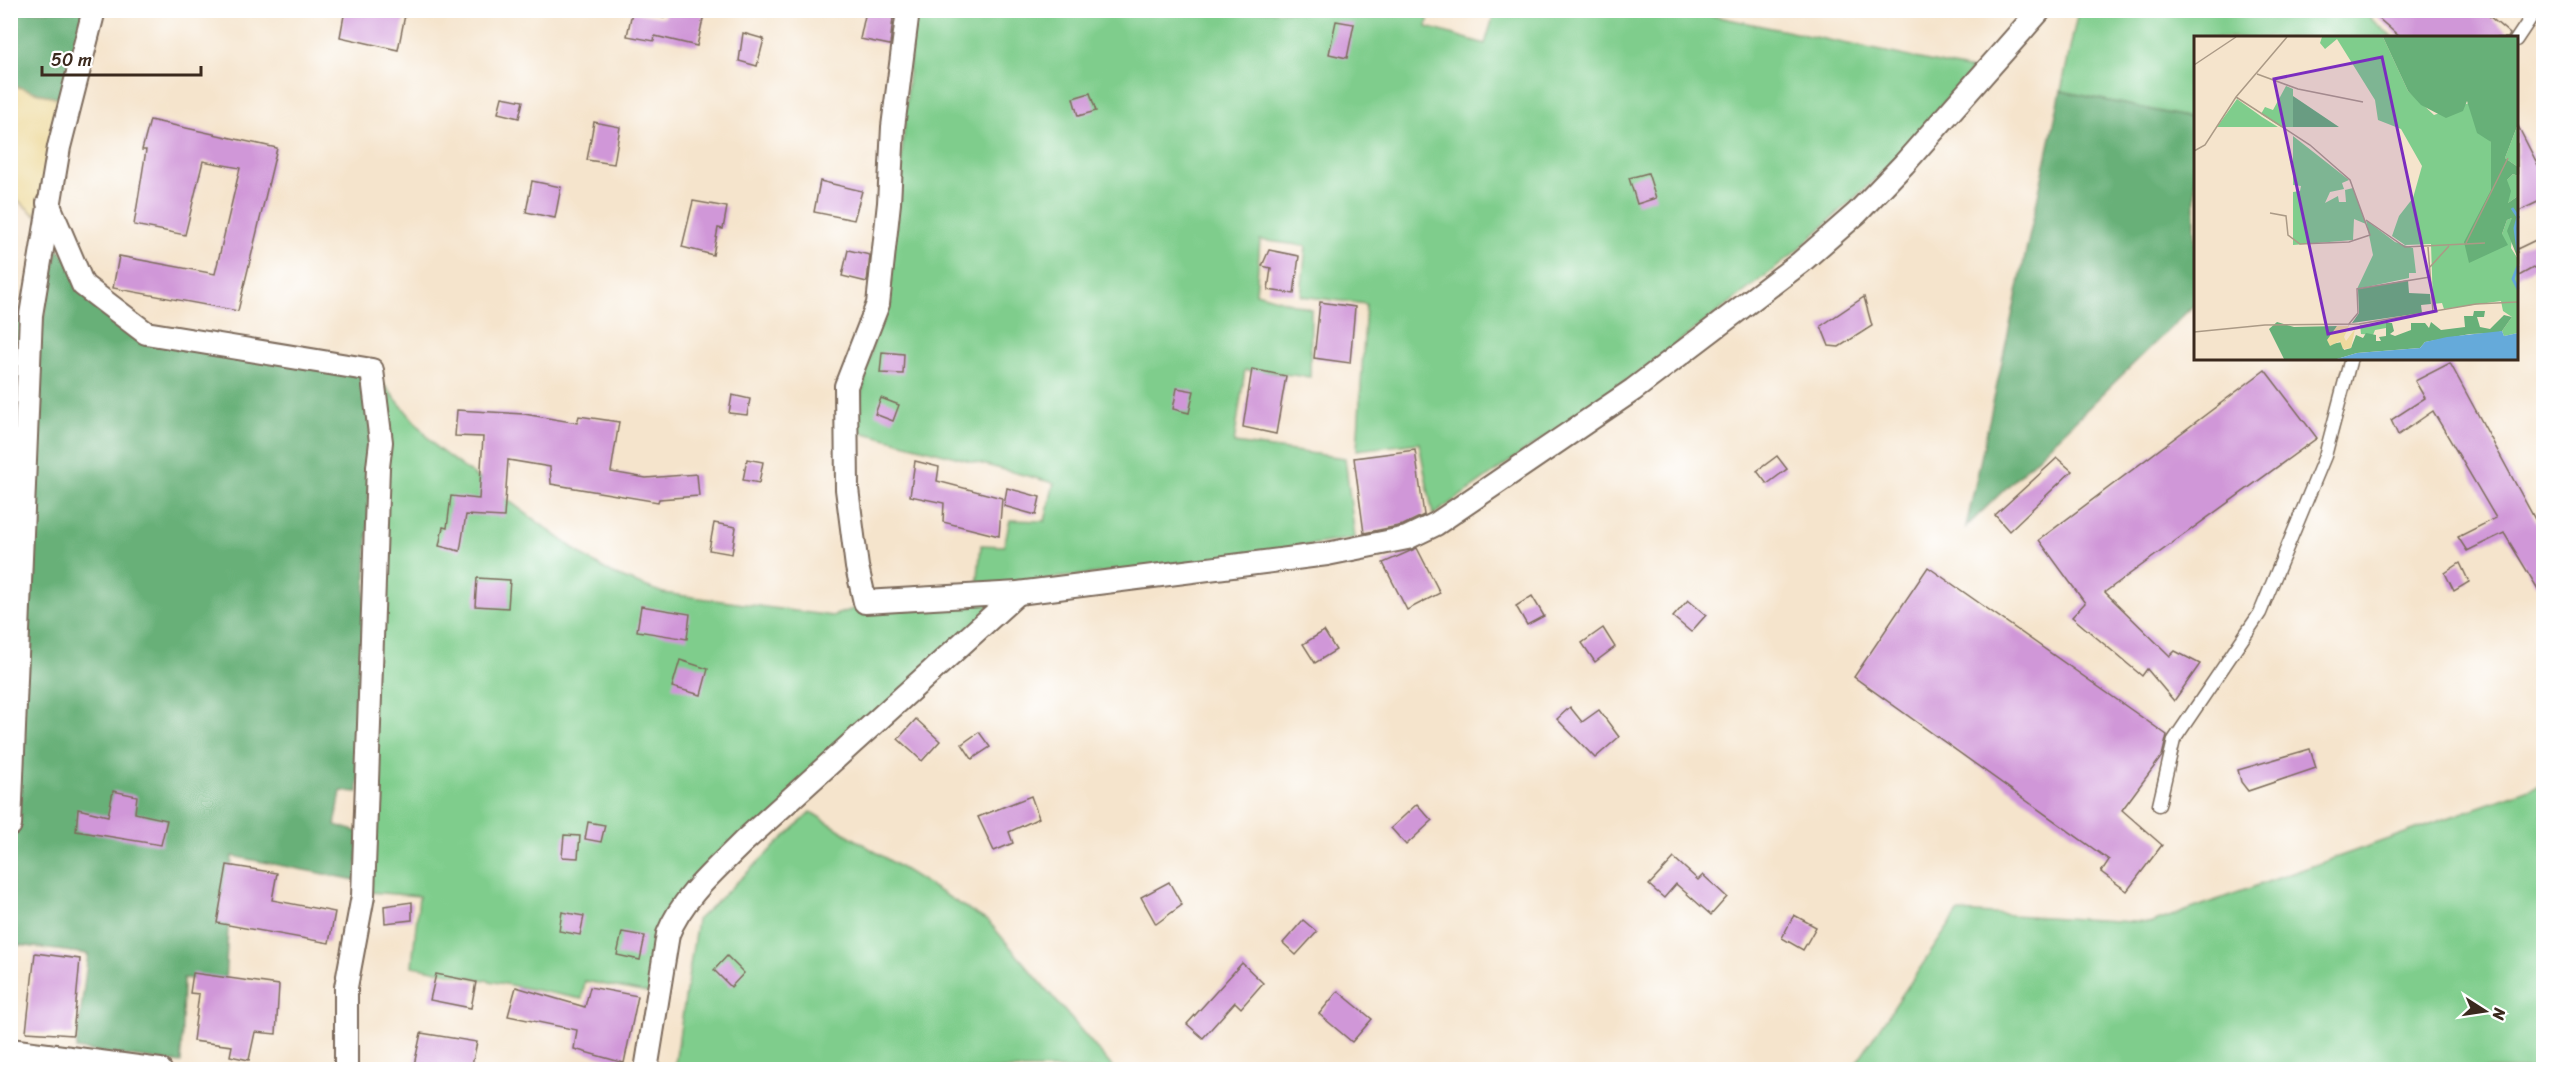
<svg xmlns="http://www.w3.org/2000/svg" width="2554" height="1080" viewBox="0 0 2554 1080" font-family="Sriracha,sans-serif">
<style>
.green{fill:#7fcd8c;stroke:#5d7c55;stroke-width:1.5}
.forest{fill:#67b078;stroke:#516d4b;stroke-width:1.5}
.sand{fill:#eeda9e;stroke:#94825e;stroke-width:1.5}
.building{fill:#d097d8}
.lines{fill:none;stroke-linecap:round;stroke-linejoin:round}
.lane-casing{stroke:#7c6b5b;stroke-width:15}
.street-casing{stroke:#7c6b5b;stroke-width:26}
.lane{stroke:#fff;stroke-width:12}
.street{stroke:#fff;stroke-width:22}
.inset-river{fill:none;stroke:#65aada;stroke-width:3}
.inset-road{fill:none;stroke:#ab9a86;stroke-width:1.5}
.view{fill:#7b2cbf;fill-opacity:0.15;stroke:#7b2cbf;stroke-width:3}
.inset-edge{fill:none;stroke:#3b2a1e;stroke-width:3}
</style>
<rect width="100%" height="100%" fill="#fff"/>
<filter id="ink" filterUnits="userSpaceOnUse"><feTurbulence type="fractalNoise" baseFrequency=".0167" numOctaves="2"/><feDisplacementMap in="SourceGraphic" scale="12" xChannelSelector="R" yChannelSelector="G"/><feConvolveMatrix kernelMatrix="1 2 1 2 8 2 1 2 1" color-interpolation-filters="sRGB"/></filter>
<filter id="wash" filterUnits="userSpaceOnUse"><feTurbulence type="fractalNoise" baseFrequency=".008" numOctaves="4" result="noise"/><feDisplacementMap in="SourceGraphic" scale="24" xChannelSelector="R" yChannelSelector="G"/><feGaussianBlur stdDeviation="1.35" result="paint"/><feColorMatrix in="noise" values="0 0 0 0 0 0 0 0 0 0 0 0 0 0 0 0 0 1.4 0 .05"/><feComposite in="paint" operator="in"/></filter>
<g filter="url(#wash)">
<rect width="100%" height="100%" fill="#f5e4cc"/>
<g class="green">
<polygon points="914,11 1429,11 1427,27 1485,44 1495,11 1690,11 1972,70 1885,170 1790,257 1650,364 1433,515 1419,443 1357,450 1366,304 1301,296 1306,246 1260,240 1256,293 1311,309 1310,377 1245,370 1234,443 1345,458 1355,538 1197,562 977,587 981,545 1004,546 1010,520 1045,521 1054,483 853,430 893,257"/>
<polygon points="2078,11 2361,11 2393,37 2196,38 2195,119 2061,91"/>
<polygon points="11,321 25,322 22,413 11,466"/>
<polygon points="373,372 437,448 588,559 613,574 663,593 832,616 866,605 1015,594 669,913 653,994 585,981 582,999 412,966 419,896 370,892"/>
<polygon points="2543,784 2543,1069 1852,1069 1958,912 2152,923"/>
<polygon points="811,812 989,922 1114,1069 674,1070 697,920"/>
</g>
<g class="forest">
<polygon points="10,11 86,11 62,100 11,85"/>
<polygon points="2061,91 2195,119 2195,304 1966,527"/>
<polygon points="58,248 138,338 369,375 371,443 358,792 341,791 335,825 359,832 356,880 232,856 225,982 183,978 181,1063 76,1049 88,954 11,944 11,903 39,339"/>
</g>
<polygon class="sand" points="11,85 62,100 36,216 11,194"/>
<g id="blocks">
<g class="building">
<polygon points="345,10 406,10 398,50 340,37"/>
<polygon points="666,10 705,10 697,46 655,36 654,41 627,36 632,12 664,18"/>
<polygon points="2369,10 2482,10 2510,34 2508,38 2401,38"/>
<polygon points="866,11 893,18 890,45 860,39"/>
<polygon points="1336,21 1354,24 1347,58 1329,54"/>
<polygon points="743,33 764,39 757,66 739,61"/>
<polygon points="1090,93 1096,111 1078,116 1073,98"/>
<polygon points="502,97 523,101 519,118 498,113"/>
<polygon points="150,120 277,148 238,311 113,288 119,256 215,274 240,168 203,161 185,235 134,225 146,150 142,150"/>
<polygon points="594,122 620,127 614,164 587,160"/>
<polygon points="2517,124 2544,177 2544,199 2517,212"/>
<polygon points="1648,173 1656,198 1637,204 1629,178"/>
<polygon points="532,181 561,187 555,218 526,212"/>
<polygon points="820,181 862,191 854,220 814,212"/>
<polygon points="693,201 727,207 723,229 718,228 713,255 682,247"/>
<polygon points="2544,236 2544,262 2517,277 2517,249"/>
<polygon points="848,250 870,255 867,282 842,276"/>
<polygon points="1269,250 1299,256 1294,294 1268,290 1271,268 1262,266"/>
<polygon points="1864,297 1872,326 1839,347 1829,346 1821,326"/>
<polygon points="1320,302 1355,307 1350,363 1314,358"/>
<polygon points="882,352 904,354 903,374 880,373"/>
<polygon points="2450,363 2544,536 2544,599 2504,533 2467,551 2458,537 2496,518 2433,411 2398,435 2391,420 2425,398 2415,381"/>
<polygon points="1252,369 1286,376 1276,434 1243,427"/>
<polygon points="2265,370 2317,438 2105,592 2170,656 2175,651 2200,664 2174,701 2147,669 2142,676 2072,617 2085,603 2039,540"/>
<polygon points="1177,388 1194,391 1189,413 1173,409"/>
<polygon points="732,395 750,399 747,415 729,413"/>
<polygon points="881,398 899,405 893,421 875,414"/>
<polygon points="457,410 524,414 577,423 579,416 619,422 611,472 646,478 697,474 699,496 659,499 658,502 551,484 550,467 508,460 504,517 466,515 460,551 439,546 443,527 447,528 451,496 479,499 483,437 455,436"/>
<polygon points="1415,450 1424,515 1403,525 1364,533 1354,458"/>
<polygon points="1777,456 1787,469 1767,484 1757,471"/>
<polygon points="2057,458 2072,471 2009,531 1995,515"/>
<polygon points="747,459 763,462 759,483 743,480"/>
<polygon points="915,461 939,467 937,481 1002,498 999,536 943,522 944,503 910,496"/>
<polygon points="1007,488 1040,497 1036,515 1004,506"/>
<polygon points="714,523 736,527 732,554 709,550"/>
<polygon points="1417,548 1440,593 1407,610 1383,563"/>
<polygon points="2460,563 2469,582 2454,591 2445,573"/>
<polygon points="1928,567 2167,735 2162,756 2122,810 2162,845 2127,891 2101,872 2109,860 1854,677"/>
<polygon points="477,578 510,580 508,608 475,606"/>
<polygon points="1532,596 1544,616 1527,625 1516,606"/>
<polygon points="1688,600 1706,615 1691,632 1673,617"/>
<polygon points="641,606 690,614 687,639 637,631"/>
<polygon points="1603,628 1615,647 1595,662 1582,643"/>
<polygon points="1324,631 1336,650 1315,663 1303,644"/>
<polygon points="680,660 708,669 701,695 672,687"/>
<polygon points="1570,707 1582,722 1599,710 1619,737 1595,758 1557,719"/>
<polygon points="916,719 940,741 922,761 898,739"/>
<polygon points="979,732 990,747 972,759 962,744"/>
<polygon points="2310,749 2316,768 2248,791 2241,782 2238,770"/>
<polygon points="113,791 137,796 135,813 167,820 161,845 76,831 78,809 108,816"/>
<polygon points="1031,796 1039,818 1009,832 1013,843 994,851 978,817"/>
<polygon points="1417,804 1432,821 1406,845 1391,828"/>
<polygon points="588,822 605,825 601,842 585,839"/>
<polygon points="564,835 580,836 578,858 562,857"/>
<polygon points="1674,858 1698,880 1703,875 1727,897 1711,915 1676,884 1664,898 1649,885"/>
<polygon points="227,865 277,873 272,900 335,912 329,943 217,923"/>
<polygon points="1169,882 1182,905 1156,924 1141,897"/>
<polygon points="412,902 412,920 385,923 384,906"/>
<polygon points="562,912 584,916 580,935 559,931"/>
<polygon points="1794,915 1816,927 1803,950 1782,938"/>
<polygon points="1303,920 1317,932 1296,955 1283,943"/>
<polygon points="622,932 645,936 640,960 617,955"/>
<polygon points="35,953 80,959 73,1035 26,1032"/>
<polygon points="727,956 744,973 731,987 714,970"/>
<polygon points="1242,963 1263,983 1241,1008 1235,1002 1203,1038 1187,1024"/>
<polygon points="193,973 279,985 276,1034 255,1032 249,1060 230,1056 232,1046 193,1041 199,994 190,993"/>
<polygon points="436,974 476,982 471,1008 430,1000"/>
<polygon points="516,987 585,1007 590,987 638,996 624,1063 574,1049 577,1030 508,1016"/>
<polygon points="1338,991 1372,1019 1352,1042 1319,1014"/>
<polygon points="421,1033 477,1042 471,1070 441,1070 414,1065"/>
</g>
</g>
</g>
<g filter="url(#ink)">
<use href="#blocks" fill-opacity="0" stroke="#7c6b5b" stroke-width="1.5"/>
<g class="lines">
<g class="lane-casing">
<g id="lane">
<polyline points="2516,40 2536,10"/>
<polyline points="2159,805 2174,740 2260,613 2325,456 2351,358"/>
</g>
</g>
<g class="street-casing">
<g id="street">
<polyline points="908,10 893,127 889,203 878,304 846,386 847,489 857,567 865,602 1018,593 1327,554 1407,538 1436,524 1633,390 1800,263 1857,213 1904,164 2040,10"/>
<polyline points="48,203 83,285 146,333 372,370 381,442 378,467 363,896 346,987 346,1070"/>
<polyline points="10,825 31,315 59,147 94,10"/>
<polyline points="10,1050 160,1070"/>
<path d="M646,1070L668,934C682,898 715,870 743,842L1018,593"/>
</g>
</g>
<use href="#lane" class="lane"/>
<use href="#street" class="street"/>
</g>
</g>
<g transform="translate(2194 36)">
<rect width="324" height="324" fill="#f5e4cc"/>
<path d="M128,1H189L214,55L240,79L275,67L279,82L297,106V154L308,198L313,184L320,181L317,212L324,223V297L310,300L308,295L318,281L309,275L307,265L250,273L248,267L239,268L237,208L211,209L198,200L205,180L219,162L228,130L207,93L184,84L181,64L143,3L131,13L126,7ZM92,50L99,53V91H87L67,78L71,71L79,74ZM43,63L68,81L84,91H23ZM324,88V131L311,122ZM99,100L155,144L148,147L150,153L136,156L131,167L144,160L145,166H152L151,154L159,152L172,188L160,183L159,204L99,209V156L106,155L107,150L99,149ZM319,138L324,140V160L314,167L313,144ZM172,184L201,206L219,212L222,237H215V242L163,253L179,219ZM192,287V292L181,294L179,299L167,298L166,289Z" fill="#7fcd8c"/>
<path d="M189,1H324V88L311,122L324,131V140L319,138L313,144L317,155L314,167L324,160V223L313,195L318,182L313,184L308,198L314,209L275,227L270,206L297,154V106L283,97L273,65L269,75L252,82L227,69L214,55ZM99,60L145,91H99ZM214,244L215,257L236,258L237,268L227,269L228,277L158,287L165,277L164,253ZM280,275H291L290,281H283L286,291L296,293L310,279L318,281L308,295L302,297L276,298L231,306L226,312L163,317L143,323H90L75,293L83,286L100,291L143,290L138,308L148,306L150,314L157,312L162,299L169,302L172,297L182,299V305H187L185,301L192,300V287H198L200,295L196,298L201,300L217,294V287H231L235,292L237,286L247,294L271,291L270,280H279Z" fill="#67b078"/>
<path d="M143,290H155L150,301L152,305L161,293L157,312L149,313L146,305L136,310L133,304Z" fill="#eeda9e"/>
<path d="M308,295L310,300L324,297V323H143L163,317L226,312L231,306L253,301Z" fill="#65aada"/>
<path class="inset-river" d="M318,172L324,181L321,192L324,215M324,230L319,243L324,253"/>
<path class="inset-road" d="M0,29L42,1M63,38L104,53L169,66M42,61L116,109L156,144L176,199L155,206L106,208L94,199L92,180L76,177M0,115L11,109L42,61L93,1M172,184L211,211L291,207M272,207L314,122M234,211L239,276M236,231L255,210M154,289L164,277L163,253L236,241M0,296L71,289L165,288L282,268L323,266"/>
<path class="view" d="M188,21L242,275L134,298L80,43Z"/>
<rect width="324" height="324" class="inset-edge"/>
</g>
<rect width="2554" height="1080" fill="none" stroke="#fff" stroke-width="36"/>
<g transform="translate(2485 1011) rotate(102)" stroke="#ffffff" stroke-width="4.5" paint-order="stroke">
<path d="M0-4.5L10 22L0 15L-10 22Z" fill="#3b2a1e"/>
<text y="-9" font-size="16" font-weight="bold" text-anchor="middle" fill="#3b2a1e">N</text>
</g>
<path d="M42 66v9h159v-9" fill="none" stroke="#3b2a1e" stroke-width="3"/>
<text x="51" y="66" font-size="18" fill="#3b2a1e" stroke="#ffffff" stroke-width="4.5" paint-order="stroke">50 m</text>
</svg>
